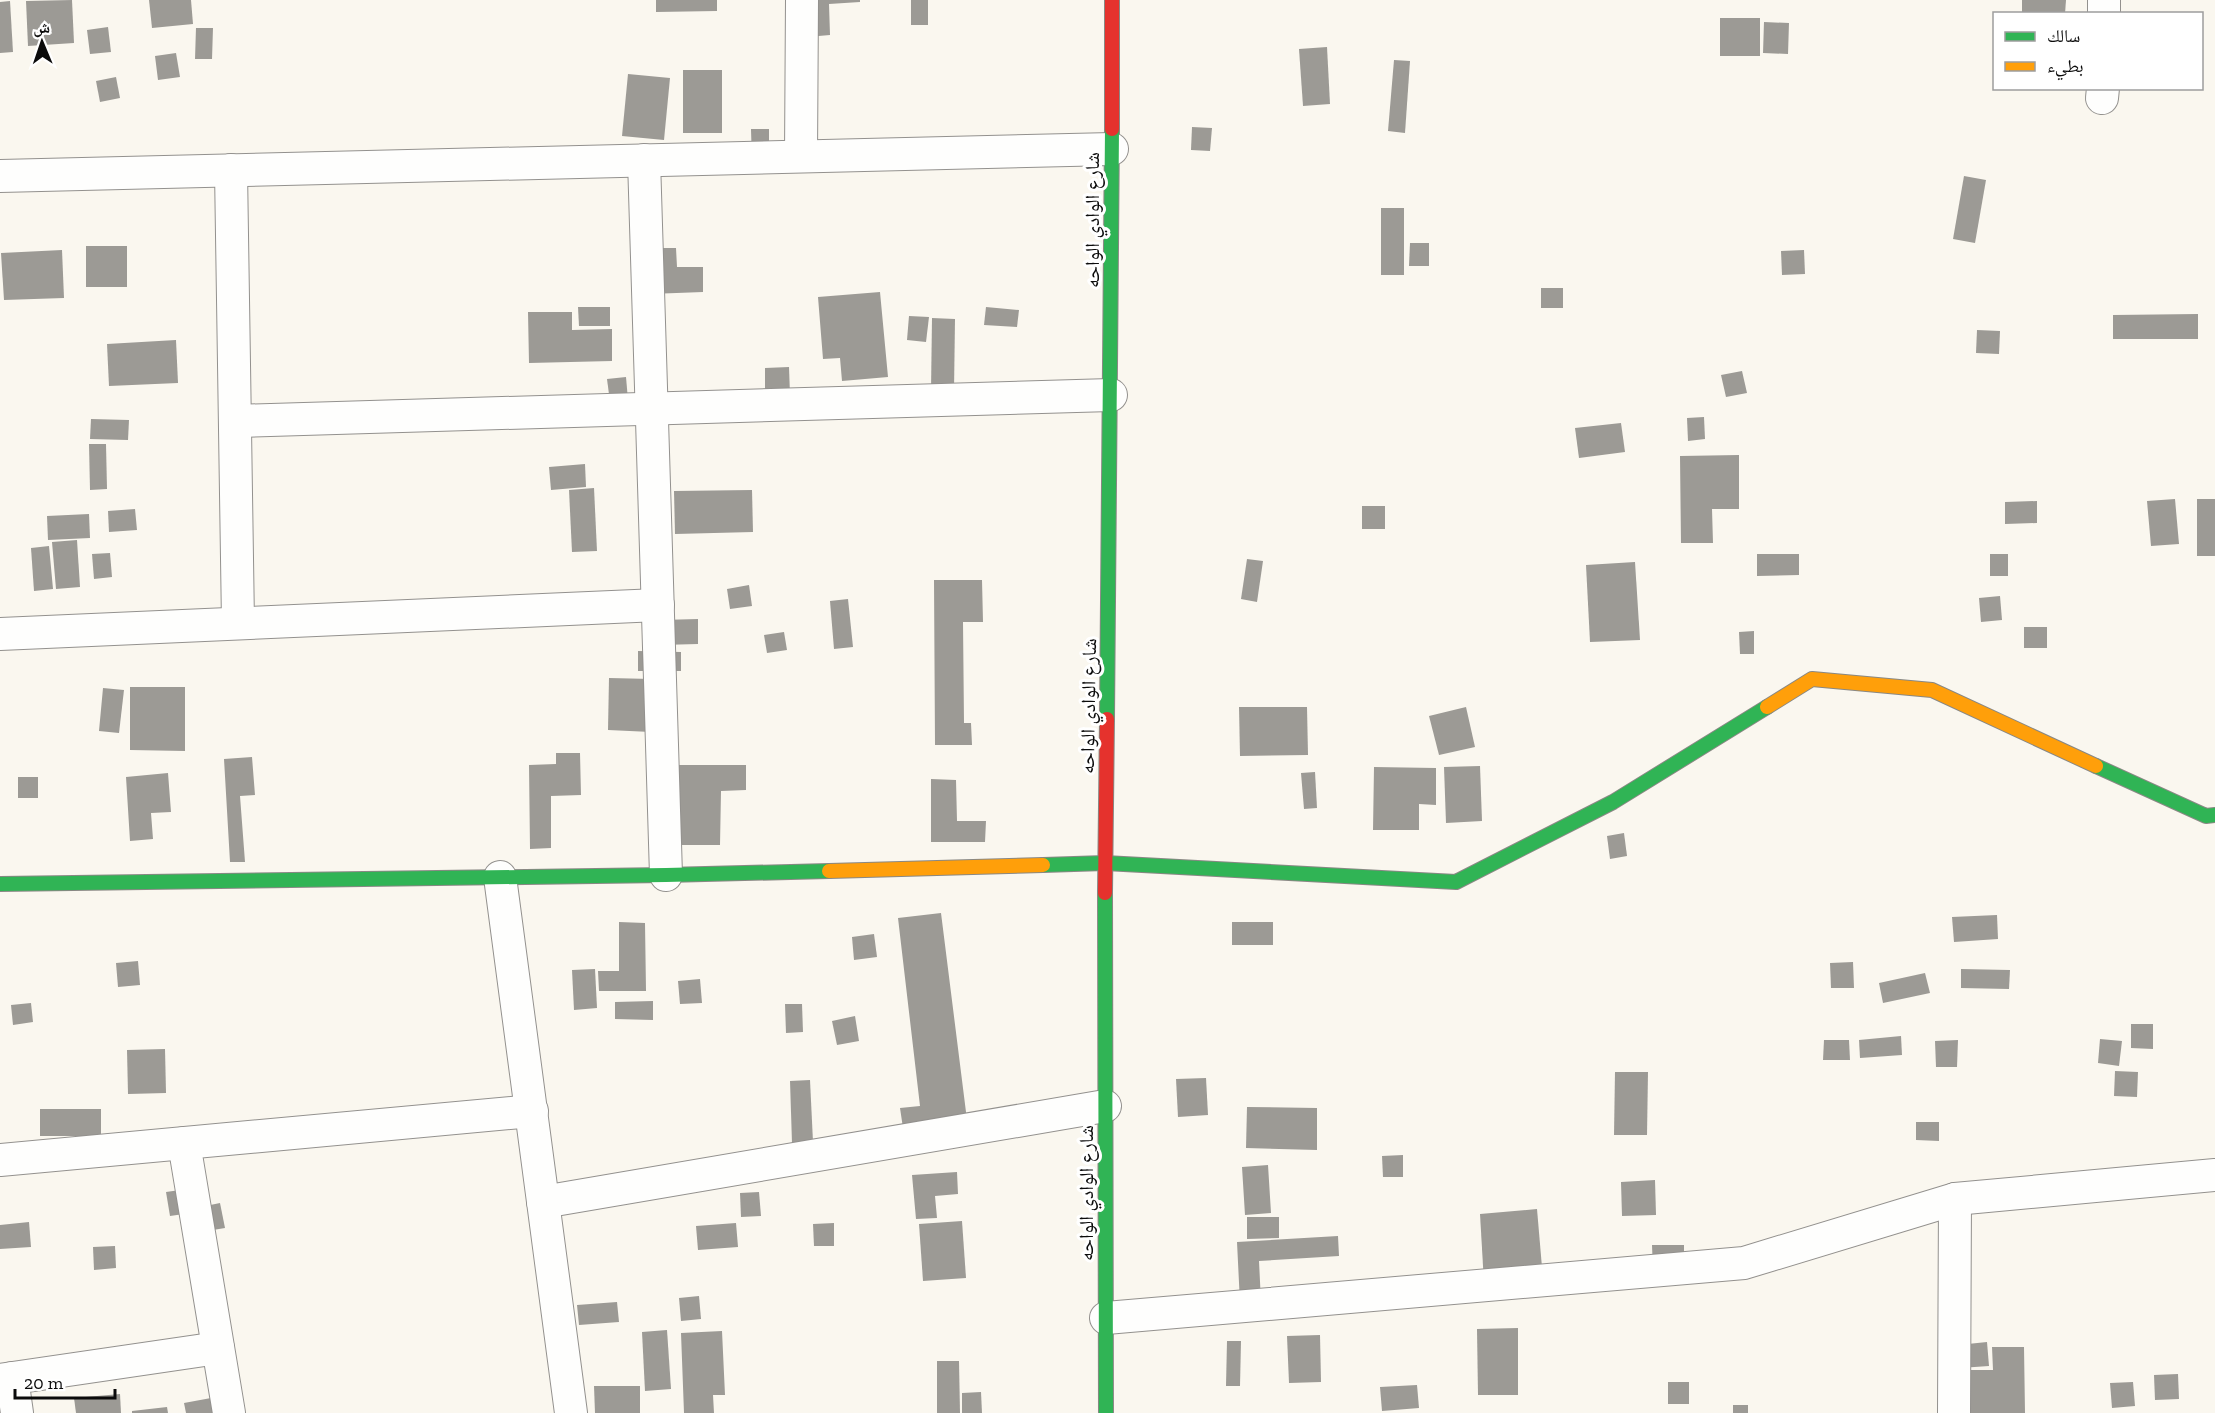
<svg xmlns="http://www.w3.org/2000/svg" width="2215" height="1413" viewBox="0 0 2215 1413" font-family="'Zilla Slab','Noto Naskh Arabic',serif">
<style>
.building{fill:#9c9a95}
.lines{fill:none;stroke-linecap:round;stroke-linejoin:round}
.street-casing{stroke:#93918e;stroke-width:34}
.fast-casing{stroke:#898884;stroke-width:16}
.slow-casing{stroke:#898884;stroke-width:16}
.jam-casing{stroke:#898884;stroke-width:16}
.street{stroke:#fefefd;stroke-width:32}
.fast{stroke:#30b455;stroke-width:14}
.slow{stroke:#ff9f0a;stroke-width:14}
.jam{stroke:#e5322d;stroke-width:14}
.labels{text-anchor:middle;dominant-baseline:central;stroke-width:6;stroke-linejoin:round;paint-order:stroke}
.street-label{font-size:20px;fill:#0b0b0b;stroke:#fff}
</style>
<rect width="100%" height="100%" fill="#faf7ef"/>
<g class="building">
<polygon points="72,0 74,43 28,46 26,1"/>
<polygon points="149,0 191,0 193,24 152,28"/>
<polygon points="656,0 717,0 717,11 656,12"/>
<polygon points="805,0 860,0 860,2 829,4 830,35 807,37"/>
<rect x="911" y="0" width="17" height="25"/>
<polygon points="2022,0 2066,0 2065,14 2022,14"/>
<polygon points="10,1 13,52 0,53 0,2"/>
<rect x="1720" y="18" width="40" height="38"/>
<polygon points="1764,22 1789,23 1788,54 1763,53"/>
<polygon points="108,27 111,52 90,54 87,30"/>
<polygon points="196,28 213,28 212,59 195,59"/>
<polygon points="1327,47 1330,104 1303,106 1299,49"/>
<polygon points="176,53 180,77 158,80 155,56"/>
<polygon points="1394,60 1410,61 1405,133 1388,131"/>
<rect x="683" y="70" width="39" height="63"/>
<polygon points="628,74 670,78 664,140 622,136"/>
<polygon points="116,77 120,98 100,102 96,81"/>
<polygon points="1192,127 1212,128 1210,151 1191,150"/>
<polygon points="751,129 769,129 769,161 752,162"/>
<polygon points="1964,176 1986,180 1975,243 1953,239"/>
<rect x="1381" y="208" width="23" height="67"/>
<polygon points="1410,243 1429,243 1429,266 1409,266"/>
<rect x="86" y="246" width="41" height="41"/>
<polygon points="649,248 676,248 677,267 703,267 703,292 650,294"/>
<polygon points="62,250 64,298 4,300 1,253"/>
<polygon points="1804,250 1805,274 1782,275 1781,251"/>
<rect x="1541" y="288" width="22" height="20"/>
<polygon points="880,292 888,377 842,381 840,358 823,359 818,297"/>
<polygon points="578,307 610,307 610,326 579,326"/>
<polygon points="986,307 1019,310 1017,327 984,325"/>
<polygon points="528,312 572,312 572,330 612,329 612,361 529,363"/>
<polygon points="2198,314 2198,339 2113,339 2113,315"/>
<polygon points="909,316 929,317 926,342 907,340"/>
<polygon points="932,318 955,319 954,391 931,391"/>
<polygon points="1977,330 2000,331 1999,354 1976,353"/>
<polygon points="176,340 178,383 109,386 107,344"/>
<polygon points="789,367 790,395 765,395 765,368"/>
<polygon points="1742,371 1747,393 1726,397 1721,375"/>
<polygon points="626,377 628,400 610,402 607,379"/>
<polygon points="1704,417 1705,439 1688,441 1687,418"/>
<polygon points="91,419 129,420 128,440 90,439"/>
<polygon points="1621,423 1625,452 1579,458 1575,428"/>
<polygon points="89,444 106,444 107,489 90,490"/>
<polygon points="1739,455 1739,509 1712,509 1713,543 1681,543 1680,456"/>
<polygon points="585,464 586,487 551,490 549,467"/>
<polygon points="594,488 597,551 572,552 569,490"/>
<polygon points="752,490 753,532 675,534 674,491"/>
<polygon points="2175,499 2179,544 2151,546 2147,501"/>
<rect x="2197" y="499" width="18" height="57"/>
<polygon points="2037,501 2037,523 2005,524 2005,502"/>
<rect x="1362" y="506" width="23" height="23"/>
<polygon points="135,509 137,530 109,532 108,511"/>
<polygon points="89,514 90,538 48,540 47,516"/>
<polygon points="77,540 80,587 56,589 52,542"/>
<polygon points="49,546 53,589 34,591 31,548"/>
<polygon points="110,553 112,577 94,579 92,554"/>
<polygon points="1757,554 1799,554 1799,575 1757,576"/>
<rect x="1990" y="554" width="18" height="22"/>
<polygon points="1247,559 1263,561 1257,602 1241,599"/>
<polygon points="1635,562 1640,640 1590,642 1586,565"/>
<polygon points="934,580 982,580 983,622 963,622 964,723 971,723 972,745 935,745"/>
<polygon points="749,585 752,606 730,609 727,589"/>
<polygon points="2000,596 2002,620 1981,622 1979,598"/>
<polygon points="848,599 853,647 834,649 830,601"/>
<polygon points="698,619 698,644 661,645 661,620"/>
<rect x="2024" y="627" width="23" height="21"/>
<polygon points="1754,631 1754,654 1740,654 1739,632"/>
<polygon points="784,632 787,650 767,653 764,635"/>
<polygon points="638,651 681,652 681,671 638,671"/>
<polygon points="609,678 652,679 651,732 608,730"/>
<polygon points="130,687 185,687 185,751 130,750"/>
<polygon points="103,688 124,690 119,733 99,731"/>
<polygon points="1239,707 1307,707 1308,755 1240,756"/>
<polygon points="1466,707 1475,747 1439,755 1429,716"/>
<polygon points="556,753 580,753 581,795 551,796 551,848 530,849 529,765 556,764"/>
<polygon points="252,757 255,795 240,796 245,862 230,862 224,759"/>
<polygon points="667,765 746,765 746,790 721,791 720,845 667,845"/>
<polygon points="1480,766 1482,821 1446,823 1444,767"/>
<polygon points="1374,767 1436,768 1436,805 1419,804 1419,830 1373,830"/>
<polygon points="1315,772 1317,808 1304,809 1301,773"/>
<polygon points="168,773 171,812 151,813 153,839 130,841 126,777"/>
<rect x="18" y="777" width="20" height="21"/>
<polygon points="931,779 956,780 957,821 986,821 985,842 931,842"/>
<polygon points="1624,833 1627,856 1610,859 1607,836"/>
<polygon points="941,913 967,1120 903,1128 900,1108 920,1106 898,918"/>
<polygon points="1997,915 1998,939 1954,942 1952,917"/>
<polygon points="619,922 645,923 646,991 599,991 598,971 619,971"/>
<rect x="1232" y="922" width="41" height="23"/>
<polygon points="874,934 877,957 854,960 852,937"/>
<polygon points="138,961 140,985 118,987 116,963"/>
<polygon points="1853,962 1854,988 1831,988 1830,963"/>
<polygon points="595,969 597,1008 574,1010 572,970"/>
<polygon points="1961,969 2010,970 2009,989 1961,988"/>
<polygon points="1925,973 1930,993 1883,1003 1879,983"/>
<polygon points="700,979 702,1003 680,1004 678,981"/>
<polygon points="653,1001 653,1020 615,1019 615,1002"/>
<polygon points="31,1003 33,1022 13,1025 11,1005"/>
<polygon points="785,1004 802,1004 803,1032 786,1033"/>
<polygon points="855,1016 859,1041 837,1045 832,1021"/>
<polygon points="2131,1024 2153,1024 2153,1049 2131,1048"/>
<polygon points="1901,1036 1902,1055 1860,1058 1859,1040"/>
<polygon points="2100,1039 2122,1041 2119,1066 2098,1063"/>
<polygon points="1824,1040 1849,1040 1850,1060 1823,1060"/>
<polygon points="1958,1040 1957,1067 1936,1067 1935,1041"/>
<polygon points="165,1049 166,1093 128,1094 127,1050"/>
<polygon points="2115,1071 2138,1072 2137,1097 2114,1096"/>
<polygon points="1615,1072 1648,1072 1647,1135 1614,1135"/>
<polygon points="1206,1078 1208,1115 1178,1117 1176,1079"/>
<polygon points="810,1080 813,1142 792,1143 790,1081"/>
<polygon points="1247,1107 1317,1108 1317,1150 1246,1148"/>
<rect x="40" y="1109" width="61" height="27"/>
<polygon points="1916,1122 1939,1122 1939,1141 1916,1140"/>
<polygon points="1403,1155 1403,1177 1383,1177 1382,1156"/>
<polygon points="1268,1165 1271,1213 1245,1215 1242,1167"/>
<polygon points="957,1172 958,1194 935,1196 937,1218 916,1219 912,1175"/>
<polygon points="1655,1180 1656,1215 1622,1216 1621,1182"/>
<polygon points="187,1189 191,1213 170,1216 166,1192"/>
<polygon points="759,1192 761,1216 741,1217 740,1193"/>
<polygon points="220,1203 225,1228 201,1232 196,1208"/>
<polygon points="1537,1209 1543,1279 1484,1283 1480,1214"/>
<polygon points="1247,1217 1279,1217 1279,1238 1247,1239"/>
<polygon points="962,1221 966,1278 923,1281 919,1224"/>
<polygon points="29,1222 31,1247 0,1249 0,1225"/>
<polygon points="736,1223 738,1247 698,1250 696,1226"/>
<polygon points="834,1223 834,1246 814,1246 813,1224"/>
<polygon points="1338,1236 1339,1256 1259,1261 1261,1302 1240,1303 1237,1242"/>
<polygon points="1652,1245 1684,1245 1684,1271 1653,1271"/>
<polygon points="115,1246 116,1268 94,1270 93,1247"/>
<polygon points="699,1296 701,1319 681,1321 679,1298"/>
<polygon points="617,1302 619,1322 579,1325 577,1305"/>
<polygon points="1518,1328 1518,1395 1478,1395 1477,1329"/>
<polygon points="667,1330 671,1389 645,1391 642,1332"/>
<polygon points="722,1331 725,1395 713,1395 714,1413 684,1413 681,1333"/>
<polygon points="1320,1335 1321,1382 1289,1383 1287,1336"/>
<polygon points="1227,1341 1241,1341 1240,1386 1226,1386"/>
<polygon points="1987,1342 1989,1366 1960,1368 1958,1345"/>
<polygon points="1992,1347 2024,1347 2025,1413 1964,1413 1964,1370 1993,1370"/>
<polygon points="937,1361 959,1361 960,1413 937,1413"/>
<polygon points="2178,1374 2179,1399 2155,1400 2154,1375"/>
<rect x="1668" y="1382" width="21" height="22"/>
<polygon points="2133,1382 2135,1406 2112,1408 2110,1383"/>
<polygon points="1417,1385 1419,1408 1382,1411 1380,1387"/>
<polygon points="594,1386 640,1386 640,1413 595,1413"/>
<polygon points="981,1392 982,1413 962,1413 962,1393"/>
<polygon points="120,1394 121,1413 76,1413 74,1398"/>
<polygon points="211,1398 213,1413 186,1413 184,1403"/>
<rect x="1733" y="1405" width="15" height="8"/>
<polygon points="167,1407 168,1413 132,1413 132,1411"/>
</g>
<g class="lines">
<g class="street-casing">
<g id="street">
<polyline points="2104,14 2104,0"/>
<polyline points="2102,98 2103,88"/>
<polyline points="801,156 802,0"/>
<polyline points="644,160 666,875"/>
<polyline points="231,170 238,623"/>
<polyline points="0,176 1112,149"/>
<polyline points="235,421 1111,395"/>
<polyline points="0,634 658,605"/>
<polyline points="500,877 571,1413"/>
<polyline points="184,1143 229,1413"/>
<polyline points="0,1160 532,1111"/>
<polyline points="543,1202 1105,1106"/>
<polyline points="1106,1318 1744,1263 1955,1199 2215,1175"/>
<polyline points="12,1378 17,1413"/>
<polyline points="0,1380 218,1348"/>
<polyline points="1954,1413 1955,1199"/>
</g>
</g>
<g class="fast-casing">
<g id="fast">
<polyline points="1107,719 1112,129"/>
<polyline points="2096,766 2206,816 2215,815"/>
<polyline points="1043,865 1105,863 1456,882 1613,802 1767,707"/>
<polyline points="0,884 666,875 829,871"/>
<polyline points="1105,893 1106,1413"/>
</g>
</g>
<g class="slow-casing">
<g id="slow">
<polyline points="1767,707 1812,679 1932,690 2096,766"/>
<polyline points="829,871 1043,865"/>
</g>
</g>
<g class="jam-casing">
<g id="jam">
<polyline points="1112,129 1112,0"/>
<polyline points="1105,893 1107,719"/>
</g>
</g>
<use href="#street" class="street"/>
<use href="#fast" class="fast"/>
<use href="#slow" class="slow"/>
<use href="#jam" class="jam"/>
</g>
<g class="labels">
<g class="street-label">
<text transform="translate(1092 220) rotate(-90)">شارع الوادي الواحه</text>
<text transform="translate(1088 706) rotate(-89)">شارع الوادي الواحه</text>
<text transform="translate(1086 1193) rotate(-90)">شارع الوادي الواحه</text>
</g>
</g>
<rect x="1993" y="12" width="210" height="78" fill="#ffffff" stroke="#9d9d9d" stroke-width="1.5"/>
<rect x="2005" y="32" width="30" height="9" fill="#30b455" stroke="#9d9d9d" stroke-width="1.5"/>
<text x="2047" y="42" font-size="18" fill="#0b0b0b">سالك</text>
<rect x="2005" y="62" width="30" height="9" fill="#ff9f0a" stroke="#9d9d9d" stroke-width="1.5"/>
<text x="2047" y="72" font-size="18" fill="#0b0b0b">بطيء</text>
<g transform="translate(42 42) rotate(358)" stroke="#ffffff" stroke-width="4.5" paint-order="stroke">
<path d="M0-4.5L10 22L0 15L-10 22Z" fill="#0b0b0b"/>
<text y="-9" font-size="16" font-weight="bold" text-anchor="middle" fill="#0b0b0b">ش</text>
</g>
<path d="M15 1389v9h100v-9" fill="none" stroke="#0b0b0b" stroke-width="3"/>
<text x="24" y="1389" font-size="18" fill="#0b0b0b" stroke="#ffffff" stroke-width="4.5" paint-order="stroke">20 m</text>
</svg>
